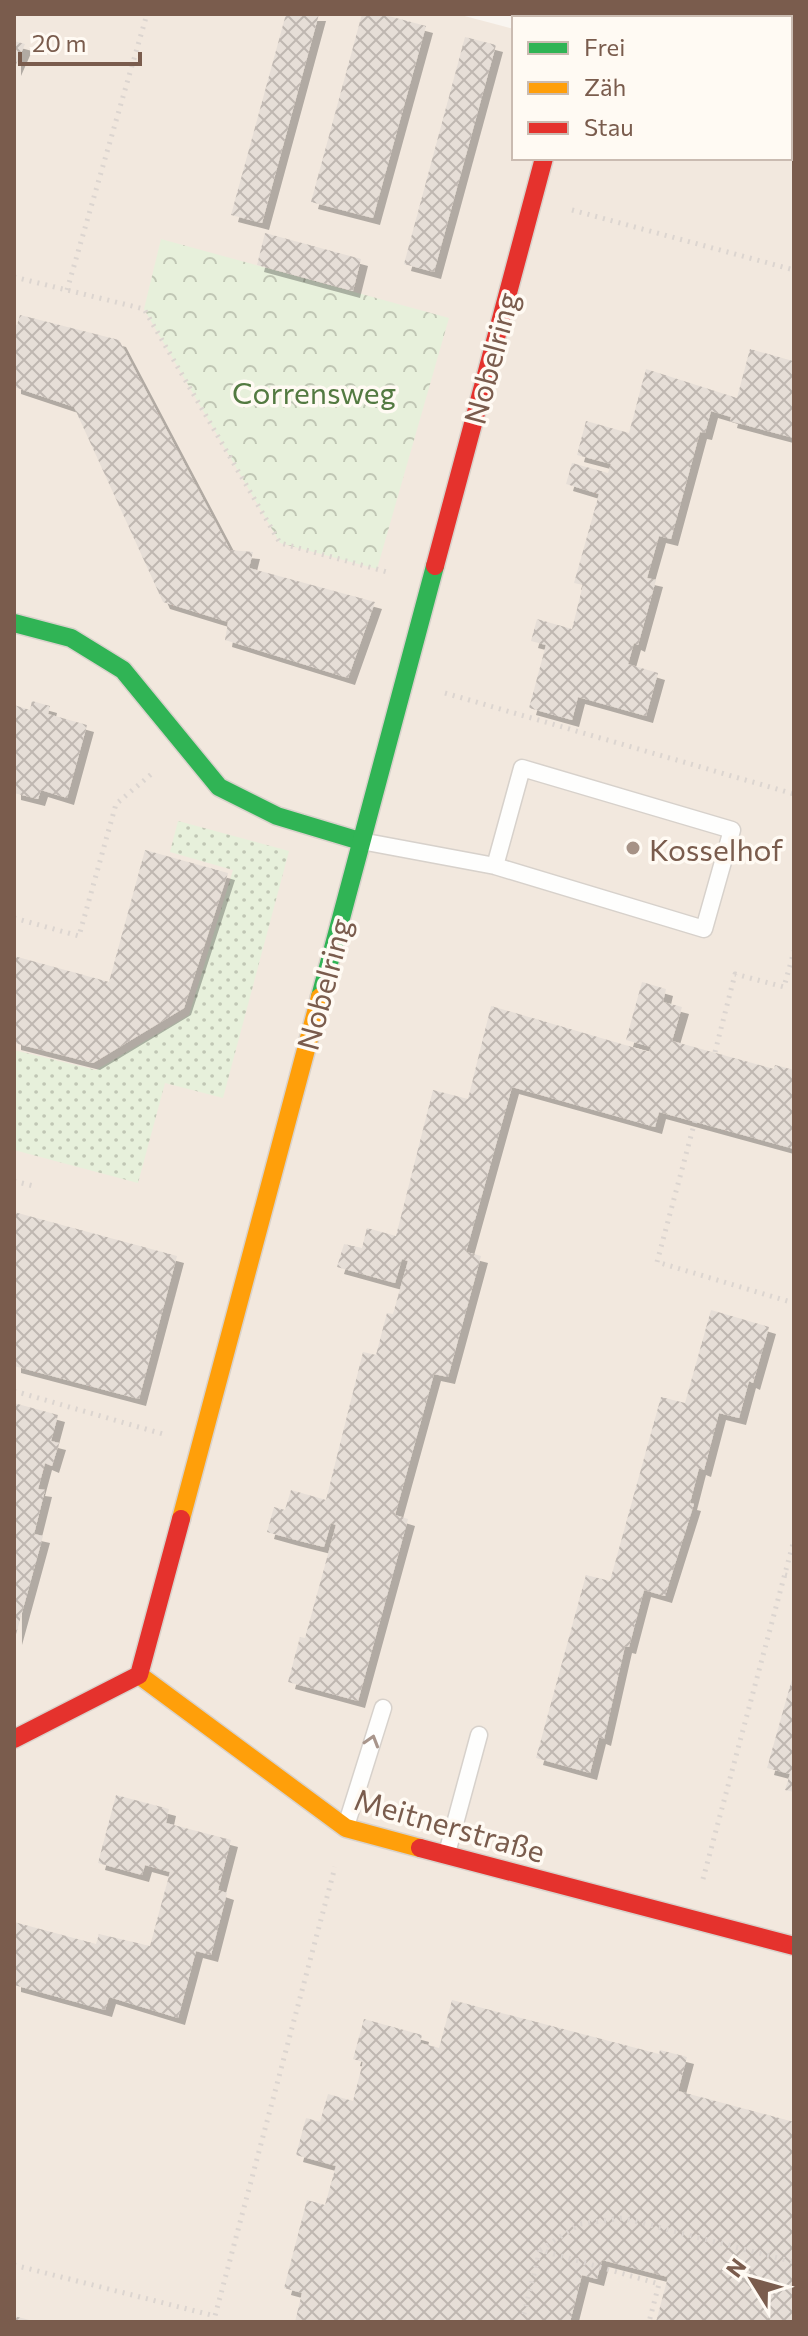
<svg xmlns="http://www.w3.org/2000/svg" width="808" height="2336" viewBox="0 0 808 2336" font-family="Commissioner,sans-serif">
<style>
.residential{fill:#f2e8de}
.park{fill:url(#park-crowns)}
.garden{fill:url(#garden-dots)}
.building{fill:url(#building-cross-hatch);filter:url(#shadow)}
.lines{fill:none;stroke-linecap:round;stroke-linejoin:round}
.lane-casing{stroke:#d7d1cb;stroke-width:19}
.street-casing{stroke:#d7d1cb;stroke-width:35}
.fast-casing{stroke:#d9d2cb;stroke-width:21}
.slow-casing{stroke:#d9d2cb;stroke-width:21}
.jam-casing{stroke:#d9d2cb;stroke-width:21}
.path{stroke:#dcd5d0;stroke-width:5;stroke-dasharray:2 6;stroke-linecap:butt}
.lane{stroke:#fefefd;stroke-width:16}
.street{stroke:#fefefd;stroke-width:32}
.fast{stroke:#30b455;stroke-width:18}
.slow{stroke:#ff9f0a;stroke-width:18}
.jam{stroke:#e5322d;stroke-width:18}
.oneway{stroke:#a8958b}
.poi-dot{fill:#a69286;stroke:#fffaf3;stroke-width:3}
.labels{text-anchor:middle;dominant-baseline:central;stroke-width:7;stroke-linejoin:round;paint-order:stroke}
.street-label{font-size:30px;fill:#7a5c4d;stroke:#fffaf3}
.park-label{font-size:30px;fill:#537a41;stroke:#fffaf3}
.poi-label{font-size:30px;fill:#7a5c4d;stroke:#fffaf3;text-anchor:start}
</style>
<defs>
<pattern id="park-crowns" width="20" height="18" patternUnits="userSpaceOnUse" patternTransform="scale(2)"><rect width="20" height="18" fill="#e7f0db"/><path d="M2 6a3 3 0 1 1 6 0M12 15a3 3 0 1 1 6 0" fill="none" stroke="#c0c6b4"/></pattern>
<pattern id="garden-dots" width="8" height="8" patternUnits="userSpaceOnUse" patternTransform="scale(2)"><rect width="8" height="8" fill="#e7f0db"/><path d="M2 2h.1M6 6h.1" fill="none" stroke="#c0c6b4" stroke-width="1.8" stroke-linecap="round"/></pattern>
<pattern id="building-cross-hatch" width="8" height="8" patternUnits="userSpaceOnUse" patternTransform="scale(2)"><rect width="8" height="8" fill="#e6ded7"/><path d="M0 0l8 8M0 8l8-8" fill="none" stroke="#bfb7b1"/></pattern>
<filter id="shadow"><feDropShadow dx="7" dy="7" stdDeviation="0" flood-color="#0004"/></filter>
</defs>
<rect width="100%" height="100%" fill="#f9f5f0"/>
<polygon class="residential" points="14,14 457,14 514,29 514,158 790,158 790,103 794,104 794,2322 14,2322"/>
<polygon class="park" points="161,239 449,318 377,569 280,543 144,309"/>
<polygon class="garden" points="178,821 289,851 223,1098 165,1083 138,1183 14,1150 14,1050 96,1070 189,1015 233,870 170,852"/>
<g class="building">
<polygon points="286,14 319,14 262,223 231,215"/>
<polygon points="362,14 381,14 426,26 373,218 311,202"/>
<polygon points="465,37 496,45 434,272 404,264"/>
<polygon points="14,41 25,44 14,69"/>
<polygon points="265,233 361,259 353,291 257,265"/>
<polygon points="20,315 119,340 230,550 253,552 249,568 375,602 348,678 225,640 228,622 163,602 74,407 14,387 14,324 17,325"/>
<polygon points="750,349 793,361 794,438 730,421 731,417 711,411 705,433 700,432 671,539 659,536 647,578 656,580 638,645 634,643 628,664 658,673 646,716 578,697 572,720 529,708 546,645 531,641 537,619 572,629 583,585 574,583 599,494 566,484 572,463 608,473 611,464 577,455 586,421 629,433 646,369 737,398"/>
<polygon points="32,701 50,706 48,714 87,725 67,798 41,790 38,799 14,793 14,705 30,710"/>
<polygon points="145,850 228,873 184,1008 93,1063 14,1043 14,956 109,982"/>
<polygon points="642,982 666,989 663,1002 682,1007 672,1041 774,1069 775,1065 794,1070 794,1149 659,1112 655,1127 512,1087 466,1252 481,1256 448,1377 434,1374 395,1515 408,1519 358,1701 288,1682 300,1637 305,1638 336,1525 331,1523 324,1547 292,1539 267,1532 274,1507 285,1510 291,1490 326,1500 363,1352 376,1355 387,1313 393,1314 408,1261 402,1259 395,1283 337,1267 344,1244 362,1248 367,1228 396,1236 433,1090 468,1099 491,1006 649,1052 651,1047 626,1040"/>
<polygon points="14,1212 177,1256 139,1399 14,1366"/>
<polygon points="711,1310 769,1327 753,1383 749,1381 739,1418 719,1413 704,1470 699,1468 690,1503 694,1504 665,1596 644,1590 629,1647 625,1646 604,1739 599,1737 590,1773 536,1758 586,1575 610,1581 661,1397 685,1403"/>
<polygon points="14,1403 58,1415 51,1441 59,1443 52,1466 45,1463 38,1489 45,1490 34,1534 43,1536 15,1638"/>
<polygon points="794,1672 794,1792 785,1790 790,1774 767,1768"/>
<polygon points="116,1795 169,1809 166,1823 231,1840 218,1890 227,1893 211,1955 196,1951 178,2018 109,1997 105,2010 14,1985 14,1922 96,1944 99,1934 150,1946 170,1872 145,1865 142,1875 98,1863"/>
<polygon points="452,2000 659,2054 660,2050 687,2057 678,2091 794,2122 794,2322 656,2322 668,2277 602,2260 597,2279 582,2275 570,2322 295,2322 302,2293 284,2288 307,2200 325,2205 336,2166 296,2155 306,2118 320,2122 328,2094 353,2101 363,2062 353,2059 364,2019 422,2035 420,2043 439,2048"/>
<polygon points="14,2316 33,2321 33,2322 14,2322"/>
</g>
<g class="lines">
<g class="lane-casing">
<g id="lane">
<polyline points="361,841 495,866 704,929 732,830 522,768 495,866"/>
<polyline points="346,1826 383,1708"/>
<polyline points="447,1853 479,1735"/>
</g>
</g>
<g class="street-casing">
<polyline id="street" points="584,18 585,14"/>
</g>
<g class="fast-casing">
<g id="fast">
<polyline points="741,14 756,18"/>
<polyline points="14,623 71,638 123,670 219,787 277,816 360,841"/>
<polyline points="320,997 435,566"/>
</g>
</g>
<g class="slow-casing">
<g id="slow">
<polyline points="181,1519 320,997"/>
<polyline points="139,1675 346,1828 420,1848"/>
</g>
</g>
<g class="jam-casing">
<g id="jam">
<polyline points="790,27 794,28"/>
<polyline points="435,566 544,158"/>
<polyline points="14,1739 139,1675 181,1519"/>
<polyline points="420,1848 794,1946"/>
</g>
</g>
<g class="path">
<polyline points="572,210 794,270"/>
<polyline points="14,277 144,309 280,543 391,573"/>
<polyline points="67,290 147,14"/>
<polyline points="445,693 794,794"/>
<polyline points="14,918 79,936 116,804 155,771"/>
<polyline points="715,1052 735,974 784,987 794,951"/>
<polyline points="695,1121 657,1262 794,1303"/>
<polyline points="14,1181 37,1187"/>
<polyline points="14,1391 163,1434"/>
<polyline points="785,1575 794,1577"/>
<polyline points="703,1879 794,1540"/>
<polyline points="540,2250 580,2224 622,2218 794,2262"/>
<polyline points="14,2265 215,2316 335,1867"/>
<polyline points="522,2322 540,2250 659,2284 649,2322"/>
</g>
<use href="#lane" class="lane"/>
<use href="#street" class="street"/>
<use href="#fast" class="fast"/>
<use href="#slow" class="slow"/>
<use href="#jam" class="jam"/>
</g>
<defs><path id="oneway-chevron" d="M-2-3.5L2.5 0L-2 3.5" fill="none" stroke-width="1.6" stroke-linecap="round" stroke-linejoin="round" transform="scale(2)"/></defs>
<use class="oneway" href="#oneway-chevron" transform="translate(372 1741) rotate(-73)"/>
<circle class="poi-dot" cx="633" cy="848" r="8"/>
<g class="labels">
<g class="street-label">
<text transform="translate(490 358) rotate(-75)">Nobelring</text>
<text transform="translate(323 984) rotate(-75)">Nobelring</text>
<text transform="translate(450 1824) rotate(16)">Meitnerstraße</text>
</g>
<g class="park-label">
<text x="314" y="391">Corrensweg</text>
</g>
<g class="poi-label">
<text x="649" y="848">Kosselhof</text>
</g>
</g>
<rect width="808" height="2336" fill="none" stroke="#7a5c4d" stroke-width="32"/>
<rect x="512" y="16" width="280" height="144" fill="#fffaf3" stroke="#cabbb1" stroke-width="2"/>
<rect x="528" y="42" width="40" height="12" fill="#30b455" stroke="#cabbb1" stroke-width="2"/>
<text x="584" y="56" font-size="24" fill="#7a5c4d">Frei</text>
<rect x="528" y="82" width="40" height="12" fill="#ff9f0a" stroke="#cabbb1" stroke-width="2"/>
<text x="584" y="96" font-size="24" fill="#7a5c4d">Zäh</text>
<rect x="528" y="122" width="40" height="12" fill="#e5322d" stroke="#cabbb1" stroke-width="2"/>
<text x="584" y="136" font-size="24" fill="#7a5c4d">Stau</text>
<g transform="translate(752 2280) rotate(307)" stroke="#fffaf3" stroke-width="6" paint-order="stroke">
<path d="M0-6L14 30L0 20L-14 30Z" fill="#7a5c4d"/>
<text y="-12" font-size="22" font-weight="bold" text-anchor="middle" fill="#7a5c4d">N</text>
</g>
<path d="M20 52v12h120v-12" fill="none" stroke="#7a5c4d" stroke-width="4"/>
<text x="32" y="52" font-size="24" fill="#7a5c4d" stroke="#fffaf3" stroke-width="6" paint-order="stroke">20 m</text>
</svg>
